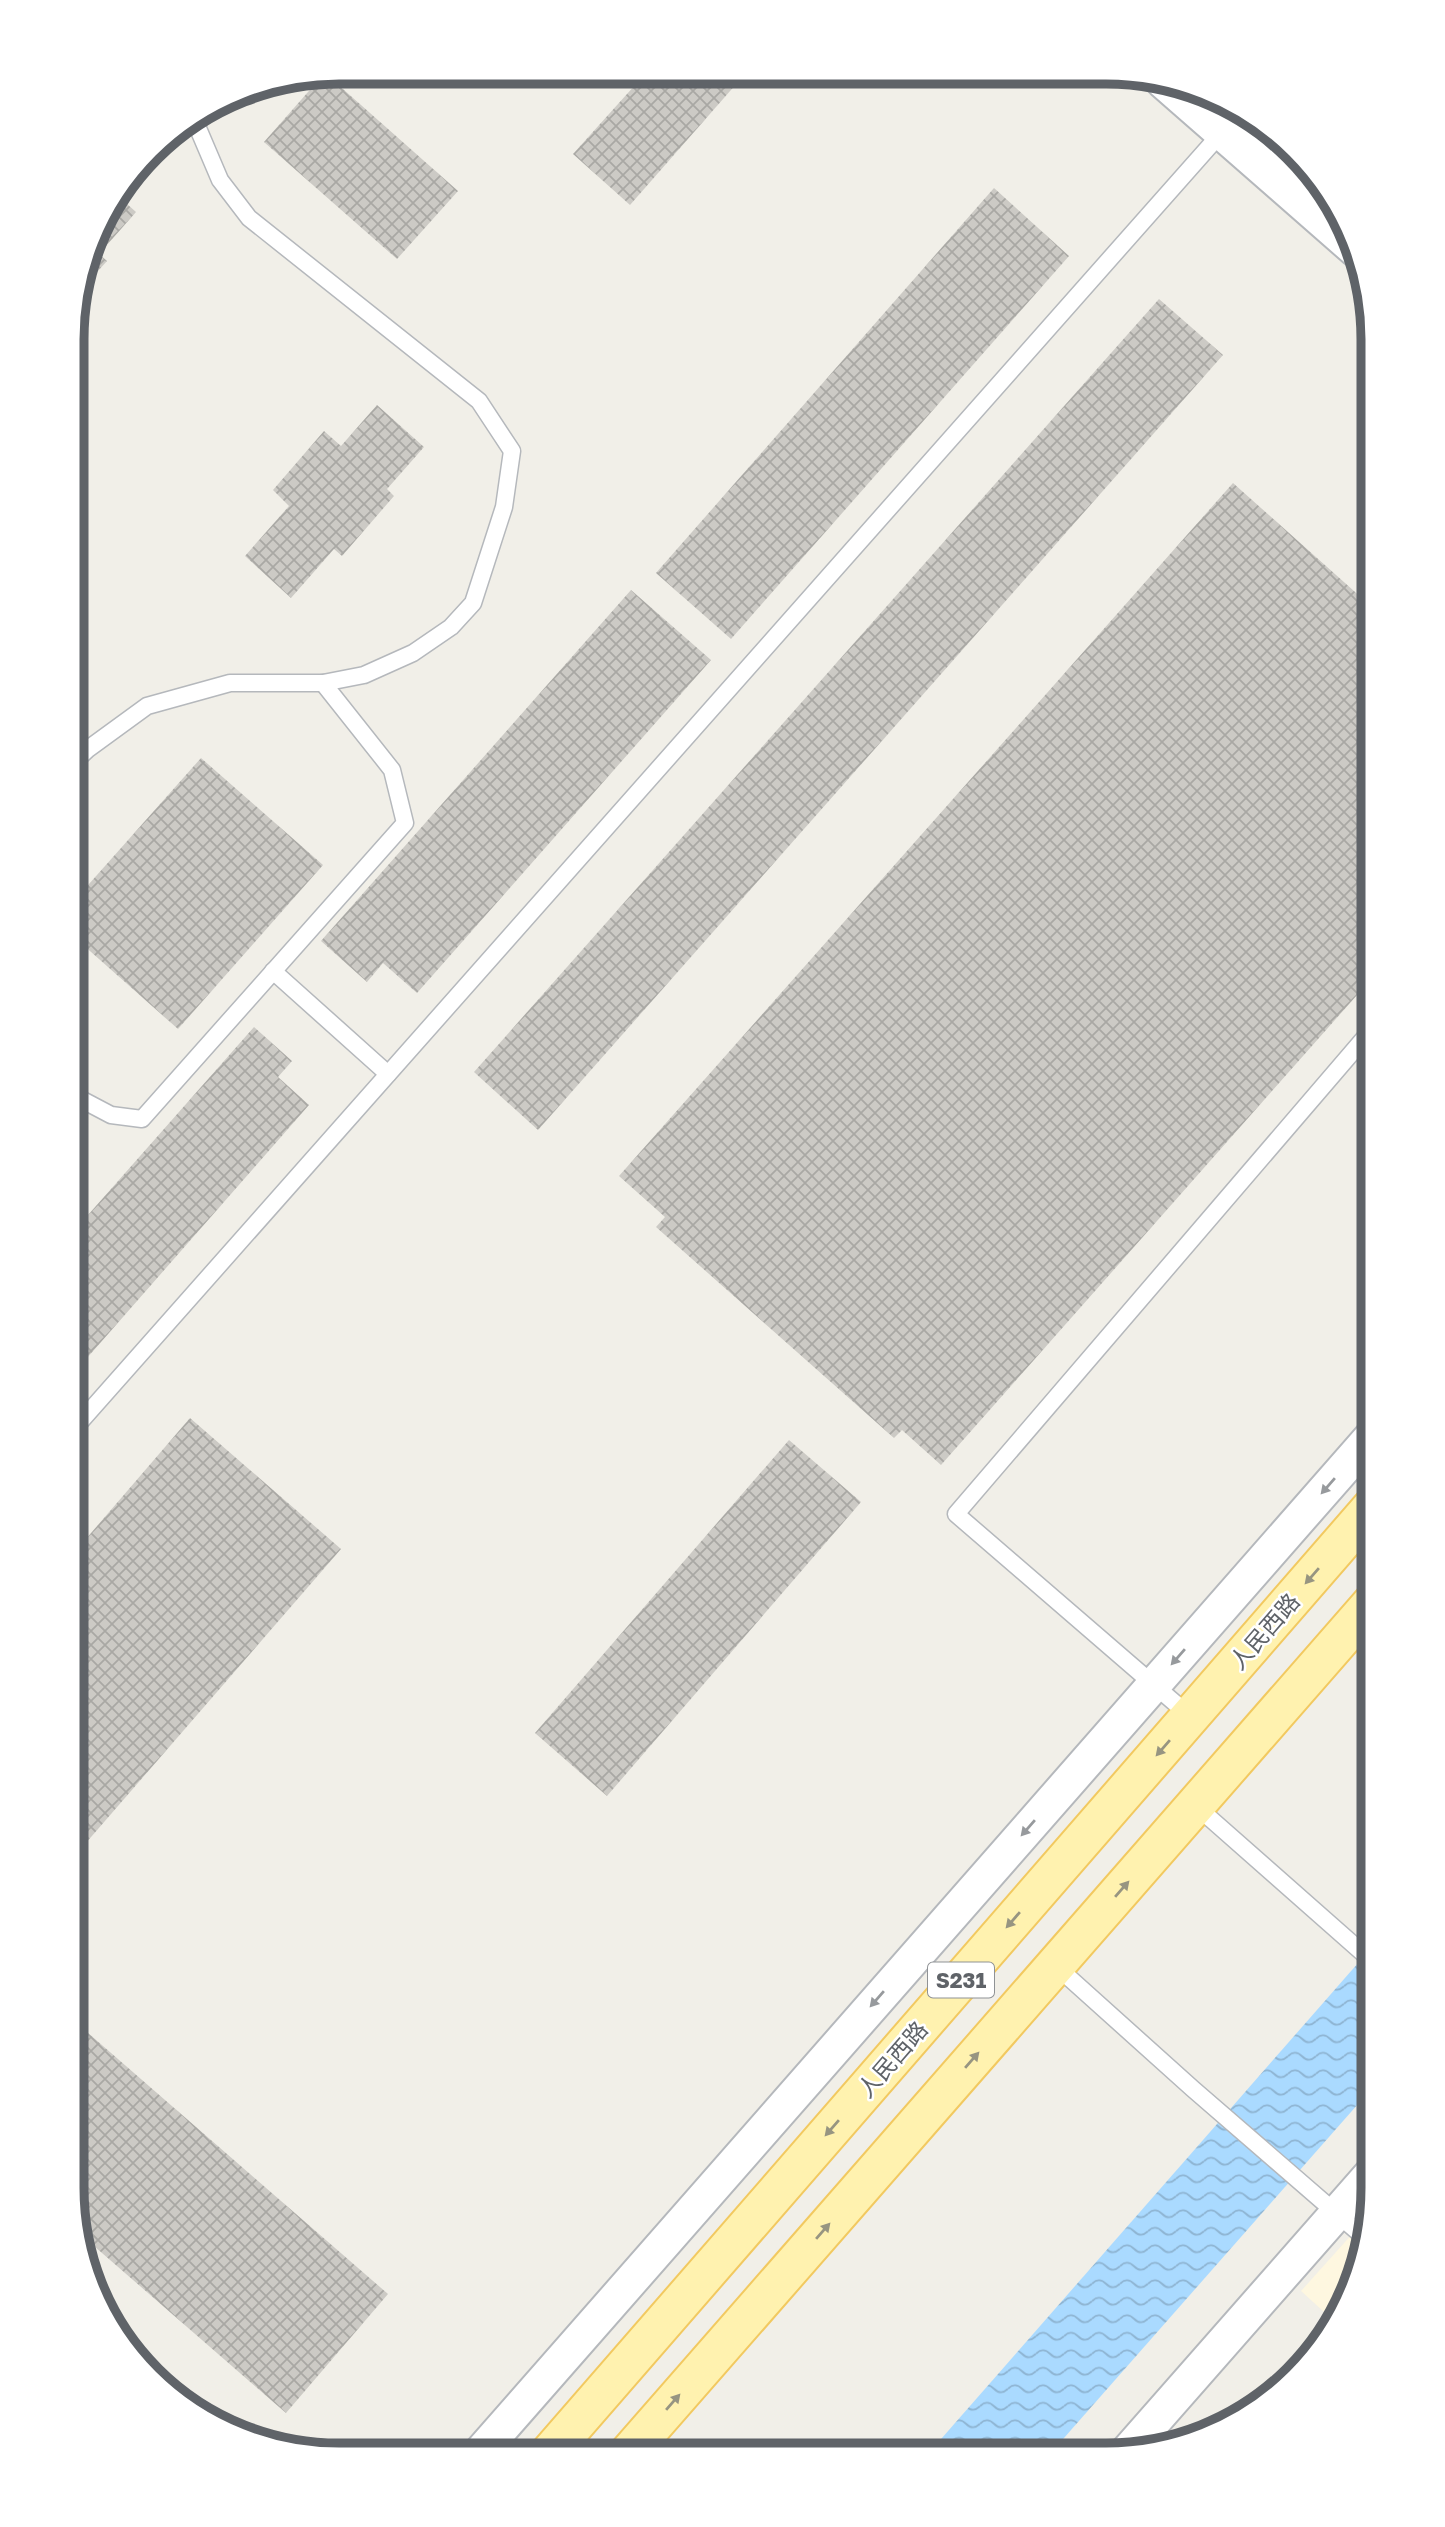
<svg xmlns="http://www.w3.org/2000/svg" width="1445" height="2527" viewBox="0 0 1445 2527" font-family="'Golos Text','Noto Sans SC',sans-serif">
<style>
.commercial{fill:#fef7e0}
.water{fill:url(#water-waves)}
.building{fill:url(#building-cross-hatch)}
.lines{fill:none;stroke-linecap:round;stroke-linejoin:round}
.service-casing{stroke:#b5b8bc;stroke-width:19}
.minor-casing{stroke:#b5b8bc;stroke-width:37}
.tertiary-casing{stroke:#b5b8bc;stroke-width:42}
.primary-casing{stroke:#f2c960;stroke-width:42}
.service{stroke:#fff;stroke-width:16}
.minor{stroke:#fff;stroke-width:33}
.tertiary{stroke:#fff;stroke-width:38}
.primary{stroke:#fff2af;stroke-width:38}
.oneway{fill:#979a9d}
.oneway2{fill:#979581}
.labels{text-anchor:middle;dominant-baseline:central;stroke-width:5;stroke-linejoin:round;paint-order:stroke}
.shield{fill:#fff;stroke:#8f9295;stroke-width:2}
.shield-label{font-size:21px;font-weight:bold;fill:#5f6368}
.street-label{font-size:23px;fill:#5f6368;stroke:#fff}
.rim{fill:none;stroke:#5f6368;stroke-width:9}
</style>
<defs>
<pattern id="water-waves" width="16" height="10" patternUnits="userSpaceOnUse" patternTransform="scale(1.75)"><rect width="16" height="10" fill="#aadaff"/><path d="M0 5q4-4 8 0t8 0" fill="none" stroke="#8eb4d2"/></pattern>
<pattern id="building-cross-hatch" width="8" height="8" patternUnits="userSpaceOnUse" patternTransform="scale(1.75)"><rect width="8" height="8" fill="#cccac5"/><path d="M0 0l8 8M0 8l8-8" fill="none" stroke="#a9a8a4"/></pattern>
</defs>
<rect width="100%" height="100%" fill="#f1efe8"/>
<polygon class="commercial" points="1371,2213 1353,2290 1335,2322 1301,2291"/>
<polygon class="water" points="1373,1946 1373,2087 1049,2455 927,2455"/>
<g class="building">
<polygon points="326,74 458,191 397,259 264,142 323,75"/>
<polygon points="645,74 745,74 630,205 573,154"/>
<polygon points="994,188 1069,256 731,639 656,573"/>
<polygon points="118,196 136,212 99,254 107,261 78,293 100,221"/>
<polygon points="1159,299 1223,355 538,1130 474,1072"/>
<polygon points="377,405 424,447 387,489 394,496 342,556 334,549 291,598 245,556 289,506 273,490 324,431 341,446"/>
<polygon points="1233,483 1373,608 1373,977 941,1465 902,1430 894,1438 656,1227 665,1217 619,1176"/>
<polygon points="631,590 711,660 417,993 383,963 367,982 321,941"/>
<polygon points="201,758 323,865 178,1029 73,936 73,902"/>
<polygon points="254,1027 292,1061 278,1077 309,1105 73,1374 73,1232"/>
<polygon points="190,1418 341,1549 72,1859 73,1554"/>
<polygon points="789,1440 861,1502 607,1796 535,1733"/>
<polygon points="72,2019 388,2294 286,2413 79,2233 72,2188"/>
</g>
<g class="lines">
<g class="service-casing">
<g id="service">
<polyline points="73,763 88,749 147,706 230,683 323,683 364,675 413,653 451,627 473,603 504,507 512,451 479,401 249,218 220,180 194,119"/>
<polyline points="273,971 388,1074"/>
<polyline points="73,1095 111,1115 142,1119 405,823 392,770 323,683"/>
<polyline points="73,1430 1223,131"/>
<polyline points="1190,1716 956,1514 1373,1028"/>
<polyline points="1195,1805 1373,1962"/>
<polyline points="1055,1965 1193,2089 1365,2238"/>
</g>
</g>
<g class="minor-casing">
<g id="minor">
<polyline points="1127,2452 1373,2172"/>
<polyline points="480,2453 1373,1435"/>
</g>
</g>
<g class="tertiary-casing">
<polyline id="tertiary" points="1165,80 1357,248"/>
</g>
<g class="primary-casing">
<g id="primary">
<polyline points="549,2454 1373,1506"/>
<polyline points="628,2454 1373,1602"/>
</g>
</g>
<use href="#service" class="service"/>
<use href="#minor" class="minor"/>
<use href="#tertiary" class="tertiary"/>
<use href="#primary" class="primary"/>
</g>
<defs><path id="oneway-solid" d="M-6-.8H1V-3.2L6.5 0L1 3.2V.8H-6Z" transform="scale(1.75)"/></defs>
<g class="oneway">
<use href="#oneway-solid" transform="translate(1328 1486) rotate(131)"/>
<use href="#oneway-solid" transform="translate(1178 1657) rotate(131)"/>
<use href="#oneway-solid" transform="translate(1028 1828) rotate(131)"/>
<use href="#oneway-solid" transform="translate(877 1999) rotate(131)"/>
</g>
<g class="oneway2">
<use href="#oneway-solid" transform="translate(1312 1576) rotate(131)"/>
<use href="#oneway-solid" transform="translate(1163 1748) rotate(131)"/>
<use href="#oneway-solid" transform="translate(1122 1889) rotate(-49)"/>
<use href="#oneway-solid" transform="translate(1013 1920) rotate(131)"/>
<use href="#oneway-solid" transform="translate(972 2060) rotate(-49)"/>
<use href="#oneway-solid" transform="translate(832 2128) rotate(131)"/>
<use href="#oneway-solid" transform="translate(823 2231) rotate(-49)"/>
<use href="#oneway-solid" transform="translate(673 2402) rotate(-49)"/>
</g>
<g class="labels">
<rect class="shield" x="928" y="1962.5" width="66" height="35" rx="5"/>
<g class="shield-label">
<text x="961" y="1980">S231</text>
</g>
<g class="street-label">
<text transform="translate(1264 1631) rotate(-49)">人民西路</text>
<text transform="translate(892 2059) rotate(-49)">人民西路</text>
</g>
</g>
<path d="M0 0H1445V2527H0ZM339 84H1106A255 255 0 0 1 1361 339V2188A255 255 0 0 1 1106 2443H339A255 255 0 0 1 84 2188V339A255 255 0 0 1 339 84Z" fill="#fff" fill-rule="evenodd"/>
<path class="rim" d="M339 84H1106A255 255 0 0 1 1361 339V2188A255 255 0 0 1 1106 2443H339A255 255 0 0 1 84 2188V339A255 255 0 0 1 339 84Z"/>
</svg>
